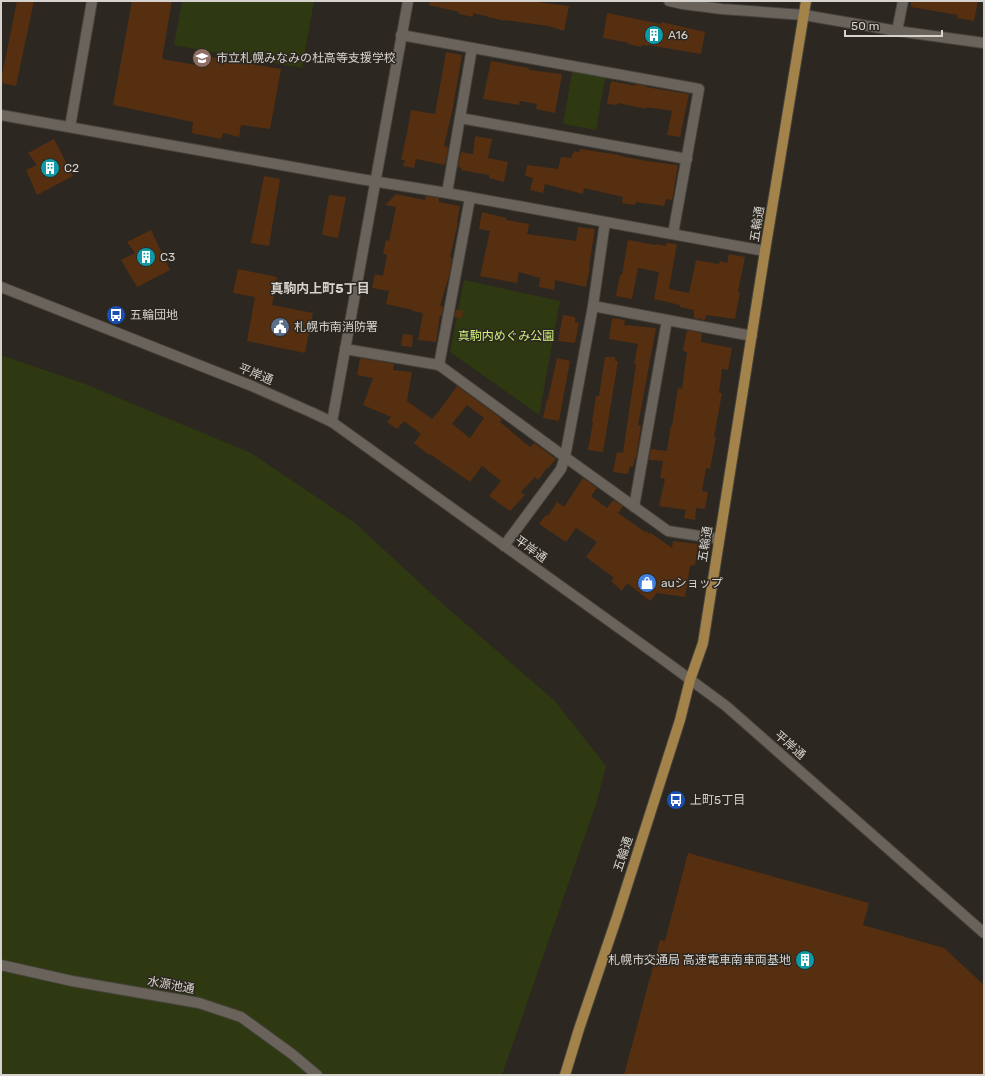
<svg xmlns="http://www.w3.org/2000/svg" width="985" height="1076" viewBox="0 0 985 1076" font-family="Rubik,'Noto Sans JP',sans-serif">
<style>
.green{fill:#2e3911}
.building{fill:#562f10;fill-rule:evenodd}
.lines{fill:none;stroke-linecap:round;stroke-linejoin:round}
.minor-casing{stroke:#46433c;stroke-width:12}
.major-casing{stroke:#46433c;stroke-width:12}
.minor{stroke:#69635b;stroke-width:10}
.major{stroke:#a38349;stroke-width:10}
.labels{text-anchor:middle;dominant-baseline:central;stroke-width:3;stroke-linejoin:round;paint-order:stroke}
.poi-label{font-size:12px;fill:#d6d3ce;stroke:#2c2720;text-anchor:start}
.street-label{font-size:12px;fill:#d6d3ce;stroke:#2c2720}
.park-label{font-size:12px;fill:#cff17c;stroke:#2c2720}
.neighbourhood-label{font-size:13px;font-weight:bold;fill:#d6d3ce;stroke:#2c2720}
</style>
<rect width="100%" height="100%" fill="#2c2720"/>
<g class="green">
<polygon points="182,1 314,1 302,68 174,45"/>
<polygon points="573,67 606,73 596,130 563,124"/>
<polygon points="464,280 560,301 539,415 450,352"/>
<polygon points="1,355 85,384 251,453 355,523 446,607 554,700 606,766 596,804 502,1075 1,1075"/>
</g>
<g class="building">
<polygon points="17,1 34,1 16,86 1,83 1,80"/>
<polygon points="132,1 172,1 162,59 202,66 204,56 281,69 270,129 241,125 239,137 223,133 221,139 192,133 193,122 113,105"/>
<polygon points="430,1 529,1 569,6 564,31 549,26 505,20 505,21 473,13 473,17 459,14 459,12 429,5"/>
<polygon points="911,1 978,1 974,21 957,18 958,15 911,7"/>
<polygon points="607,13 661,24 661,22 705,32 701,54 648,45 648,46 642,45 641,47 628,44 629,43 603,38"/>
<polygon points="446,52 462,55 453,107 444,146 448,147 447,150 448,150 445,165 416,159 414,168 403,166 405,160 401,160 408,128 411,110 435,114"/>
<polygon points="491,61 529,68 529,70 562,74 555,113 536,109 537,104 520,101 519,105 483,99"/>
<polygon points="611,81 636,86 636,84 646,86 646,87 689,94 680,137 667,135 672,111 646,107 646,109 618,103 617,105 607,104"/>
<polygon points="475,136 492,139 488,158 508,162 504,182 489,178 489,175 461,170 462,168 458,167 461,152 473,154"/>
<polygon points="54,139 73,176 37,195 26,170 37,165 28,153"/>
<polygon points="580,149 620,155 620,156 647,161 678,165 672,200 666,199 664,206 636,202 635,205 622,203 623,197 584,188 583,194 545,184 543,193 530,190 533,178 525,176 527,165 558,169 561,157 571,158 574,151 579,152"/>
<polygon points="264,176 280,179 269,246 251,243"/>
<polygon points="396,194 425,200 426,196 439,198 439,202 460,206 457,223 458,223 450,257 452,258 450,272 440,306 443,306 442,316 440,315 436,342 418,340 423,313 412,311 413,310 386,304 389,291 372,288 375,274 383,276 387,255 383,254 386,240 389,241 396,207 385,205"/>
<polygon points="329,195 346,197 338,238 322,235"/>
<polygon points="482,212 506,218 506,220 529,224 527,234 576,241 578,227 595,229 589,266 590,267 586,287 555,280 554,290 539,287 540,278 519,272 517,283 480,276 490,231 479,229"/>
<polygon points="151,230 170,270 137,287 121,260 135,253 127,242"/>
<polygon points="628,240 656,245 656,244 666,246 666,243 677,244 669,289 689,293 696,260 719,264 720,261 727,263 729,254 745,257 738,292 740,292 735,319 706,315 705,320 694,318 694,310 680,307 680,305 654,299 659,272 638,268 632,299 616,296 620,275 622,275"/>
<polygon points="238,269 277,277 272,305 313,313 305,353 247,341 255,297 233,293"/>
<polygon points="456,310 463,311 462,318 454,317"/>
<polygon points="563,315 575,317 575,322 579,323 575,343 558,341"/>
<polygon points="612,318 625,320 624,325 656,328 638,425 641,426 636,458 635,458 633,467 630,466 628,474 613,472 617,452 623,453 636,364 634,364 638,344 609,339"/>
<polygon points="687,330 702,333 701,342 732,348 728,370 722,369 719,393 722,393 714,437 716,437 710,469 706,468 702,491 708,492 705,509 696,508 695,520 684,518 686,510 659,506 665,479 660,478 663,461 649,460 651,449 667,451 671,425 672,426 678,388 682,389 687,352 683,351"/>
<polygon points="403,334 413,335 412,347 401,346"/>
<polygon points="605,357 615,357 615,361 618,361 603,452 588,450 593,422 592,422 596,396 599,396"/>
<path d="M360,358L394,364L393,370L412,372L407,401L432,419L435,415H436L457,386L502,419L500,422L530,447L534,443L556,459L548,468H547L538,480L535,477L521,492L525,495L510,511L489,496L501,481L482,466L470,482L430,454L429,455L414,443L421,434L404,421L397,429L387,422L391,417L363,405L373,378L357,375ZM467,405L484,418L470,438L452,424Z"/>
<polygon points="557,358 570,361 559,421 543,418 547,399 548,399"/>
<polygon points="583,478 597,488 591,496 607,508 613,500 623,506 618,513 645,532 646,531 649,534 651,533 672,548 673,541 698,544 695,565 690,566 685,597 657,593 650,601 627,583 622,591 611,581 614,578 586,557 597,542 576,528 566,542 539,524 546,515 548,516 557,502 564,507"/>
<polygon points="688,853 869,903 863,925 944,948 984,985 984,1075 624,1075 660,940 665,941"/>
</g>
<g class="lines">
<g class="minor-casing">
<g id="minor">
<polyline points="669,1 683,4 722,9 804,15 897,31 984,43"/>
<polyline points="897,31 903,1"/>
<polyline points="401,35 699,89 673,234"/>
<polyline points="1,115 360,179 447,193 765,251"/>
<polyline points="460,118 687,159"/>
<polyline points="70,127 92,1"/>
<polyline points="447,193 472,48"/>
<polyline points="605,222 593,306 565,457 668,531 719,539"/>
<polyline points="1,287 252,386 313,413 332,422 665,661 726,706 984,933"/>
<polyline points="593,306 752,336"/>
<polyline points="345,349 439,365 565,457 561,469 504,546"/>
<polyline points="439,365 470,198"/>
<polyline points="332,422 408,1"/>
<polyline points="634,507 667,320"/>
<polyline points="1,965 72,981 199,1003 241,1017 292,1054 317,1075"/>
</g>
</g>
<g class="major-casing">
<polyline id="major" points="565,1075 579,1029 618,914 680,720 690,680 703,643 765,251 806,1"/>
</g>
<use href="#minor" class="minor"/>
<use href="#major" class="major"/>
</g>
<defs>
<g id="building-disc" transform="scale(1)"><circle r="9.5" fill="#0f9aa8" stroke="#2c2720"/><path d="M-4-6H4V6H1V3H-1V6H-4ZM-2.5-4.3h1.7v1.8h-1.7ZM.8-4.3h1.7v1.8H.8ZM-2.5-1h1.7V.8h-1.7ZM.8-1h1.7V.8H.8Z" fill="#fff"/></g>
<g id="school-disc" transform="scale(1)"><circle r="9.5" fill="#8d6e63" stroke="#2c2720"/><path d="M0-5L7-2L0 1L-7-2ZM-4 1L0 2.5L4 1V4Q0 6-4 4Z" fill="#fff"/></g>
<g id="bus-disc" transform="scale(1)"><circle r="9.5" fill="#1a4fb4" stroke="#2c2720"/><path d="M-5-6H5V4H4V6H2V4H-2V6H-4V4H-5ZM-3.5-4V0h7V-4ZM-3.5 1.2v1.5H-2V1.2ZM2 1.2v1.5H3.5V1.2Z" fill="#fff"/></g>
<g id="civic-disc" transform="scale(1)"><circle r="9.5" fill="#5c6f8a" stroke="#2c2720"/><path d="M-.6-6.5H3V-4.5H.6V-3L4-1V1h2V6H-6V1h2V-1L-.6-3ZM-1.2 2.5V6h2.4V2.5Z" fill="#fff"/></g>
<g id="shop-disc" transform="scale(1)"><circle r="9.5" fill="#3f7fe0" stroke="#2c2720"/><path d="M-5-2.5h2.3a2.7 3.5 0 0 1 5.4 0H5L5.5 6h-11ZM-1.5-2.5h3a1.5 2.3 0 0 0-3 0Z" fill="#fff"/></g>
</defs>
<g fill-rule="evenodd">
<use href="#building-disc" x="654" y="35"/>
<use href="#school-disc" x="202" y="58"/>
<use href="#building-disc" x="50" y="168"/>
<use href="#building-disc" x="146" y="257"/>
<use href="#bus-disc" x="116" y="315"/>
<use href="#civic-disc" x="280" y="327"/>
<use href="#shop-disc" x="647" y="583"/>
<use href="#bus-disc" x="676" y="800"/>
<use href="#building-disc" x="805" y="960"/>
</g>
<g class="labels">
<g class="poi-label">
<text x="668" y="35">A16</text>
<text x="216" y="58">市立札幌みなみの杜高等支援学校</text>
<text x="64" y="168">C2</text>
<text x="160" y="257">C3</text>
<text x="130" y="315">五輪団地</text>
<text x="294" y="327">札幌市南消防署</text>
<text x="661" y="583">auショップ</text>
<text x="690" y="800">上町5丁目</text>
<text x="791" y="960" text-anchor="end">札幌市交通局 高速電車南車両基地</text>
</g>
<g class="street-label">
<text transform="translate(757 224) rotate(-81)">五輪通</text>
<text transform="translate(256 374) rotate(22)">平岸通</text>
<text transform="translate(705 544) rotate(-81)">五輪通</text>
<text transform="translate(531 549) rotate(35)">平岸通</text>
<text transform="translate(790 745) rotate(41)">平岸通</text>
<text transform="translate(623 854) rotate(-72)">五輪通</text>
<text transform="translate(171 985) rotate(10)">水源池通</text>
</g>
<g class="park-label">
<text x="506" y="336">真駒内めぐみ公園</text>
</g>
<g class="neighbourhood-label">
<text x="320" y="288">真駒内上町5丁目</text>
</g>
</g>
<rect width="985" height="1076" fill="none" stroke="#d6d3ce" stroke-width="4"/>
<path d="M845 30v6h97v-6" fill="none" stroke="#d6d3ce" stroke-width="2"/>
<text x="851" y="30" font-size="12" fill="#d6d3ce" stroke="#2c2720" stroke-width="3" paint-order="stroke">50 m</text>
</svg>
